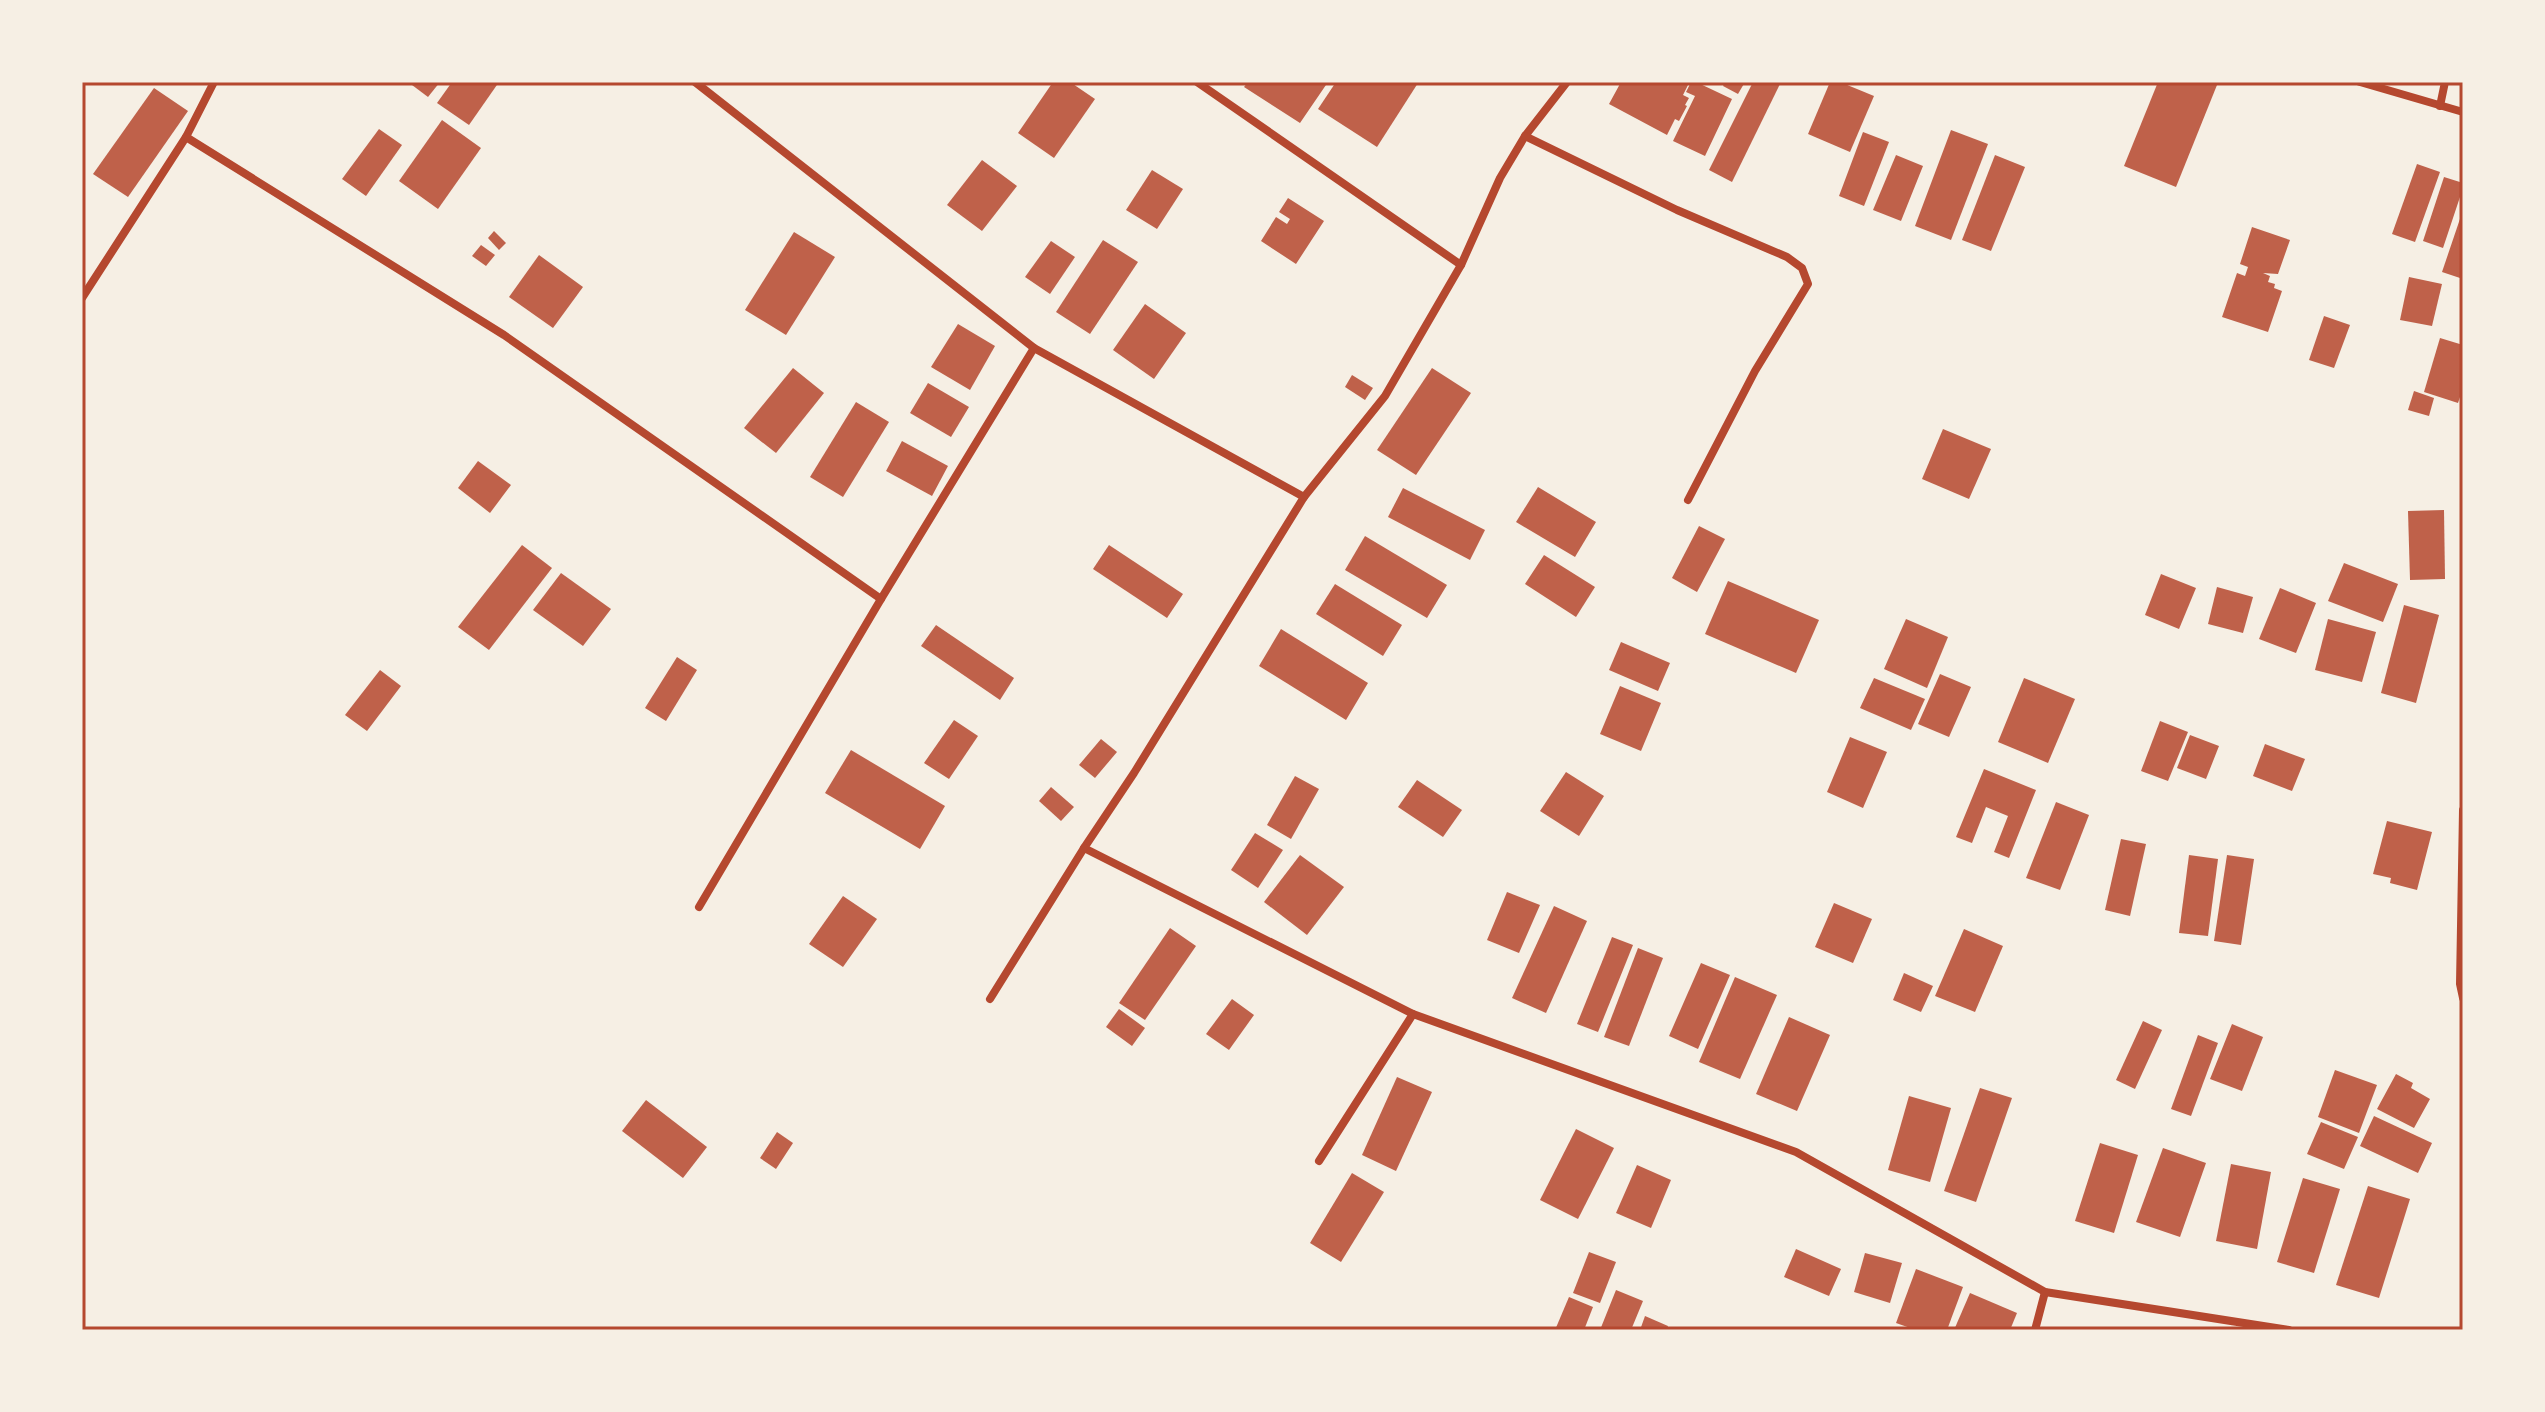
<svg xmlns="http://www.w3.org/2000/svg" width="2545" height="1412" viewBox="0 0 2545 1412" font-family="'Sofia Sans Condensed',sans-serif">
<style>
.building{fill:#bf614a}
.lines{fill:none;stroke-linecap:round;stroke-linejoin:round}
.minor{stroke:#b5482f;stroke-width:8}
.neatline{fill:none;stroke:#b5482f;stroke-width:3}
</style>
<rect width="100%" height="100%" fill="#f6efe4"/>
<g class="building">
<polygon points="408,82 440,82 428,97"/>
<polygon points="452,82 499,82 469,125 437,103"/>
<polygon points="1053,82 1070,82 1095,99 1054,158 1018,133"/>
<polygon points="1248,82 1299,84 1328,82 1300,123 1244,87"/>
<polygon points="1336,82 1417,82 1418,83 1377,147 1318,109"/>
<polygon points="1621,82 1682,82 1688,85 1683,95 1689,98 1685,105 1687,106 1679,121 1675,119 1667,135 1609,104"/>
<polygon points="1691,82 1696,82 1732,99 1705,156 1673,141 1695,96 1686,92"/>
<polygon points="1725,82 1745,82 1738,94 1723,86"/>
<polygon points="1753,82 1781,82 1732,182 1709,170"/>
<polygon points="1830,82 1840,82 1874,96 1850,152 1808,134"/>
<polygon points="2158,82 2210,82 2217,85 2176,187 2124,166"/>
<polygon points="154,88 188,111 128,197 93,174"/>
<polygon points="442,120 481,148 438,209 399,181"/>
<polygon points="379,129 402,145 366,196 342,179"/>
<polygon points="1951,130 1988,144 1951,240 1915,226"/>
<polygon points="1863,132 1889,142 1864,206 1839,196"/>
<polygon points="1896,155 1923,166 1901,221 1873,210"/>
<polygon points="1995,155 2025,167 1991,251 1962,240"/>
<polygon points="982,160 1017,186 982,231 947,205"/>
<polygon points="2417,164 2440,172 2415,242 2392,234"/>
<polygon points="1152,170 1183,189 1157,229 1126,210"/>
<polygon points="2444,177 2463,183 2463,188 2443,248 2423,241"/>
<polygon points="1288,198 1324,221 1296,264 1261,241 1276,217 1287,224 1290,219 1279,212"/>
<polygon points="2463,210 2463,279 2442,272"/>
<polygon points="2252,227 2290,240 2278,274 2263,273 2270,276 2268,282 2275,284 2274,288 2282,291 2268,332 2222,317 2237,273 2245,276 2248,267 2240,264"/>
<polygon points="494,231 506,243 499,250 488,238"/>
<polygon points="794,232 835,257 786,335 745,310"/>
<polygon points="1103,240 1138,262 1090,334 1056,312"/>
<polygon points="1051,241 1075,257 1050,294 1025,277"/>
<polygon points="481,245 495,255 486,266 472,256"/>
<polygon points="539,255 583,287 553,328 509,297"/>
<polygon points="2409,277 2442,284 2432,326 2400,320"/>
<polygon points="1145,304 1186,333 1154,379 1113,350"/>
<polygon points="2324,316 2350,325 2334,368 2309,360"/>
<polygon points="958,324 995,346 970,390 931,367"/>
<polygon points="2440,338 2463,345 2463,388 2458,403 2424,392"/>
<polygon points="793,368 824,393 776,453 744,428"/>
<polygon points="1432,368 1471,393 1416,475 1377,450"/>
<polygon points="1352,375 1373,388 1365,400 1345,387"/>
<polygon points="928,383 969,407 951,437 910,413"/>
<polygon points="2414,391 2434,398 2429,416 2408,410"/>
<polygon points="856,402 889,422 843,497 810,477"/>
<polygon points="1943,429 1991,449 1969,499 1922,479"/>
<polygon points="902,441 948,466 932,496 886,471"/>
<polygon points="478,461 511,485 490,513 458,488"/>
<polygon points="1538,487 1596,522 1575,557 1516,522"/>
<polygon points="1403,488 1485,530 1470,560 1388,517"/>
<polygon points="2444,510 2445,579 2410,580 2408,511"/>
<polygon points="1699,526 1725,539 1697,592 1672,578"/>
<polygon points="1365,536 1447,585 1427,618 1345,570"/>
<polygon points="522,545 552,568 489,650 458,627"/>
<polygon points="1109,545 1183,594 1167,618 1093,569"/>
<polygon points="1544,555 1595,587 1576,617 1525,584"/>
<polygon points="2344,563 2398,584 2383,622 2328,601"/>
<polygon points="561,573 611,609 583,646 533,610"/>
<polygon points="2161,574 2196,588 2179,629 2145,615"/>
<polygon points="1728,581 1819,620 1796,673 1705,634"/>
<polygon points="1335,584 1402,625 1383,656 1316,614"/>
<polygon points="2217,587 2253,597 2243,633 2208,624"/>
<polygon points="2280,588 2316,603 2296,653 2259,639"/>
<polygon points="2404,605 2439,615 2416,703 2381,693"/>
<polygon points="1906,619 1948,637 1927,688 1884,669"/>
<polygon points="2328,619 2376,632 2362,682 2315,670"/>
<polygon points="936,625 1014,678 1000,700 921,646"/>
<polygon points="1281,629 1368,683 1346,720 1259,666"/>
<polygon points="1621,642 1670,663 1658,691 1609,670"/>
<polygon points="677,657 697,670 666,721 645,708"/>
<polygon points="380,670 401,686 367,731 345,715"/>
<polygon points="1940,674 1971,687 1949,737 1918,724"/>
<polygon points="1874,678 1925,699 1911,730 1860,708"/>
<polygon points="2024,678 2075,699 2048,763 1998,742"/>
<polygon points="1620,686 1661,703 1641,751 1600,734"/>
<polygon points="954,720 978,736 949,779 924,763"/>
<polygon points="2160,721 2188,732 2168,781 2141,771"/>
<polygon points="2190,735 2219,746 2206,779 2177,768"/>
<polygon points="1850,737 1887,752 1863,808 1827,792"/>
<polygon points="1101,739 1117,752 1095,778 1079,765"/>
<polygon points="2265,744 2305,759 2292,791 2253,776"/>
<polygon points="851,750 945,806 920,849 825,793"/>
<polygon points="1984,769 2036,790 2009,858 1994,852 2008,816 1986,807 1972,843 1956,837"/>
<polygon points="1566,772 1604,796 1579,836 1540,811"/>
<polygon points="1295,776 1319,789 1291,839 1267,825"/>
<polygon points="1417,780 1462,810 1443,837 1398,807"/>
<polygon points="1051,787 1074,807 1061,821 1039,801"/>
<polygon points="2056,802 2089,815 2060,890 2026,878"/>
<polygon points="2387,821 2432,832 2417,890 2390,883 2391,878 2373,874"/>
<polygon points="1255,833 1283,850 1258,888 1231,870"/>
<polygon points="2121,839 2146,844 2130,916 2105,910"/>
<polygon points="1300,855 1344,887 1307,935 1264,902"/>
<polygon points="2189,855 2218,859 2208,936 2179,933"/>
<polygon points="2227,855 2254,859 2241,945 2214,941"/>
<polygon points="1507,892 1540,905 1519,953 1487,940"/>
<polygon points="843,896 877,919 843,967 809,944"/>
<polygon points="1834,903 1872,919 1853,963 1815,947"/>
<polygon points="1554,906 1587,921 1546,1013 1512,998"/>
<polygon points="1170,928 1196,946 1145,1020 1119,1003"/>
<polygon points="1964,929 2003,946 1975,1012 1935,996"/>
<polygon points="1612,937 1633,945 1598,1032 1577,1024"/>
<polygon points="1638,948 1663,958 1629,1046 1604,1037"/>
<polygon points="1701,963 1730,975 1698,1049 1669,1036"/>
<polygon points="1904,973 1933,986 1921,1012 1893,1000"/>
<polygon points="1735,977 1777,995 1740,1079 1699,1062"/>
<polygon points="1232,999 1254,1015 1229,1050 1206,1034"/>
<polygon points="1119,1009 1145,1028 1132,1046 1106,1027"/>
<polygon points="1789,1017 1830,1035 1797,1111 1756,1094"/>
<polygon points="2143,1021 2162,1030 2135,1089 2116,1080"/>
<polygon points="2232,1024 2263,1037 2242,1091 2210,1079"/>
<polygon points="2198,1035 2218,1043 2191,1116 2171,1109"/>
<polygon points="2335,1070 2377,1085 2359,1133 2318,1117"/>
<polygon points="2396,1074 2413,1083 2411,1088 2430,1099 2414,1128 2377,1109"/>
<polygon points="1397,1077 1432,1092 1396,1171 1362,1155"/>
<polygon points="1980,1088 2012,1098 1976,1202 1944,1191"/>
<polygon points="1909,1096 1951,1108 1930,1182 1888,1170"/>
<polygon points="646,1100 707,1147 683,1178 622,1131"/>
<polygon points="2374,1116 2432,1143 2418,1173 2360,1146"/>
<polygon points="2321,1122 2358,1137 2344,1169 2307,1154"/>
<polygon points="1576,1129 1614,1148 1578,1219 1540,1200"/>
<polygon points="777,1132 793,1143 776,1169 760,1158"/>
<polygon points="2100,1143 2138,1155 2114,1233 2075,1221"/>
<polygon points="2163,1148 2206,1163 2180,1237 2136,1222"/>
<polygon points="2231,1164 2271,1172 2257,1249 2216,1241"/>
<polygon points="1637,1165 1671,1180 1651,1228 1616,1213"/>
<polygon points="1352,1173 1384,1192 1341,1262 1310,1243"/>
<polygon points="2303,1178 2340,1189 2314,1273 2277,1262"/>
<polygon points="2368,1186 2410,1199 2379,1298 2336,1285"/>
<polygon points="1796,1249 1841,1269 1829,1296 1784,1277"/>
<polygon points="1589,1252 1616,1262 1600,1303 1573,1293"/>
<polygon points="1865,1253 1902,1263 1890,1303 1854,1292"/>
<polygon points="1916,1269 1963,1287 1947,1330 1916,1330 1896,1323"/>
<polygon points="1616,1290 1643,1301 1631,1330 1600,1330"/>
<polygon points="1970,1293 2017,1313 2010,1330 1954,1330"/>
<polygon points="1569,1297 1593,1307 1584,1330 1555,1330"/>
<polygon points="1645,1316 1668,1326 1667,1330 1640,1330"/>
</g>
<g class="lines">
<g class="minor">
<polyline points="695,82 1034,348"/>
<polyline points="1197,82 1461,265"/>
<polyline points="1567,82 1525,136 1500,178 1461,265 1385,396 1304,497 1134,773 1084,848 1413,1014 1796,1152 2045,1292 2289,1330"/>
<polyline points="2360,82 2463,112"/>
<polyline points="2440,106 2445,82"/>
<polyline points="1525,136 1677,210 1787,257 1802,268 1808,284 1755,371 1688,500"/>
<polyline points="186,137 214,82"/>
<polyline points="82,298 186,137 504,335 881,599"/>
<polyline points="2463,810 2460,984 2463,998"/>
<polyline points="699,907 881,599 1034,348 1304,497"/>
<polyline points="990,999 1084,848"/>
<polyline points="1319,1161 1413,1014"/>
<polyline points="2035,1330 2045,1292"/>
</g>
</g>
<rect width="2545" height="1412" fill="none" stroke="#f6efe4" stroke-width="168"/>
<rect x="84" y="84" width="2377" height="1244" class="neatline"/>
</svg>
